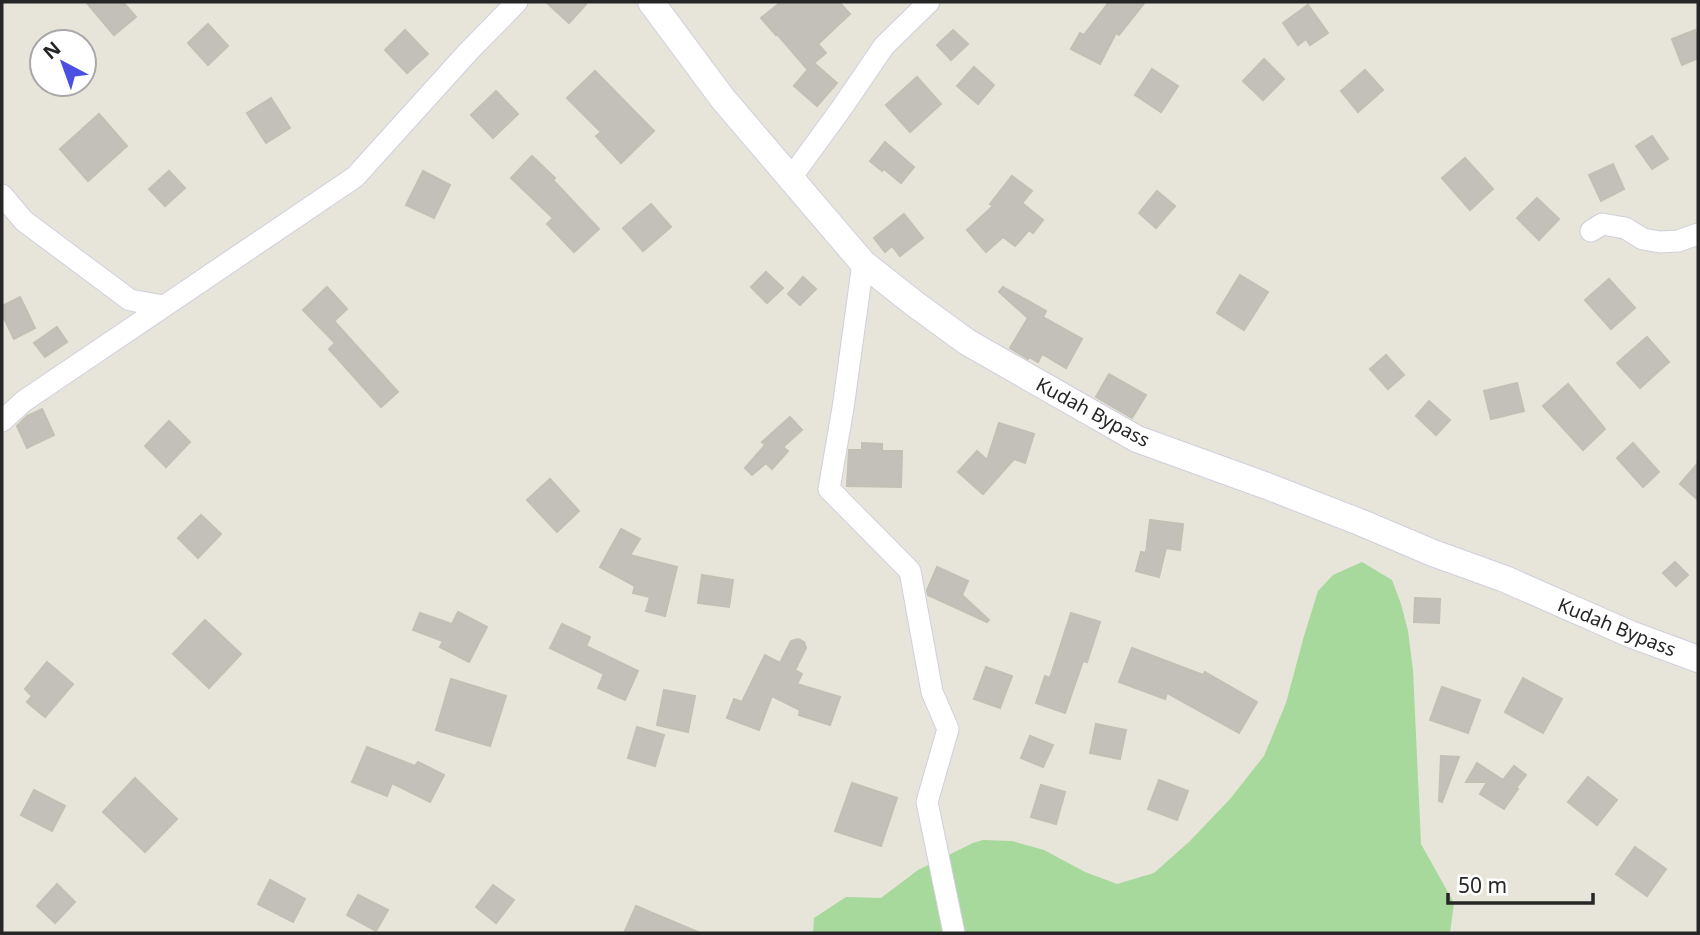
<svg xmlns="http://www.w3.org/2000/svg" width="1700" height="935" viewBox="0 0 1700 935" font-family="'Noto Sans',sans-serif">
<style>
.green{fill:#a7d89c}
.building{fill:#c3c0b9;stroke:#c2bfb4;stroke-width:2}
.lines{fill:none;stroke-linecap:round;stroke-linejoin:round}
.minor-casing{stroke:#cfcfde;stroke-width:23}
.tertiary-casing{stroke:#cfcfde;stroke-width:28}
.minor{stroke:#fff;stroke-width:21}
.tertiary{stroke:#fff;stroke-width:26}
.labels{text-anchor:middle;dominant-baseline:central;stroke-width:5;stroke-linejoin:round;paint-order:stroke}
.street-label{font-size:19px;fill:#262626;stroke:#fff}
</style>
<rect width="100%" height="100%" fill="#e7e4d9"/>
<polygon class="green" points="1362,562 1392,580 1401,604 1408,631 1413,670 1421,844 1454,903 1450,933 813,933 814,918 846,897 881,898 918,870 973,843 983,840 1012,841 1044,850 1085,872 1117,884 1154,873 1190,841 1230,799 1264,756 1286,703 1304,636 1318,591 1333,575"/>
<g class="building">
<polygon points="86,2 123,2 136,17 114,35"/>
<polygon points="546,2 588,2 569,23"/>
<polygon points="781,2 839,2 850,14 818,44 826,53 814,63 837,83 817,106 794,86 811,66 807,69 777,34 776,35 761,18"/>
<polygon points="1109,2 1145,2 1119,35 1116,33 1100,64 1071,49 1080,33 1084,35"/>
<polygon points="1308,5 1328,33 1310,45 1306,39 1298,45 1283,23"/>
<polygon points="208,24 228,46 208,65 188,43"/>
<polygon points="405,30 428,54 407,73 385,50"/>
<polygon points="953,30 968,44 951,60 937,45"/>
<polygon points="1695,30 1698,38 1698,58 1682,65 1672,39"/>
<polygon points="1264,59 1284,79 1263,100 1243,81"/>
<polygon points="974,67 994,85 978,104 957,86"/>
<polygon points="1152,69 1178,86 1161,112 1135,95"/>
<polygon points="1365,70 1383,90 1358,112 1341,91"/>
<polygon points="595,71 654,131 621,163 596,136 601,132 567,98"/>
<polygon points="917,77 941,104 910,132 886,105"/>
<polygon points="496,91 518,114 493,138 471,115"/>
<polygon points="271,98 290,128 266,143 247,113"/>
<polygon points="99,114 127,146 88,181 60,149"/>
<polygon points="1652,136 1668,159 1652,169 1636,146"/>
<polygon points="885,142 914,167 901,183 884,169 882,171 870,161"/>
<polygon points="532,156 555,178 553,180 599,229 574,252 547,224 553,218 511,178"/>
<polygon points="1465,158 1493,189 1470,210 1442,178"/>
<polygon points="1613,164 1624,189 1601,201 1589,175"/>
<polygon points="169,171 185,188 165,206 149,189"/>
<polygon points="423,171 450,185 434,218 406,205"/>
<polygon points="1012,176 1032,191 1022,203 1043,220 1033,233 1029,230 1015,246 1003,237 986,252 967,230 993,206 990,204"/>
<polygon points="1157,191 1175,206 1156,228 1139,213"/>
<polygon points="1537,198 1559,219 1539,240 1517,218"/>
<polygon points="651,204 671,227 643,251 623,228"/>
<polygon points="904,214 923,238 900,256 892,246 885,252 874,238"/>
<polygon points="766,272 783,288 767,303 751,287"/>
<polygon points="1240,275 1268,292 1244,330 1217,313"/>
<polygon points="803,277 816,289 800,305 788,294"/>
<polygon points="1609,279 1635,308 1611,329 1585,300"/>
<polygon points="327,287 347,309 334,321 398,392 381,407 329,349 335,343 303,310"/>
<polygon points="1003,287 1046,311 1043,317 1082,339 1066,368 1042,354 1038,362 1029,357 1028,359 1010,348 1028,318 999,292"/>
<polygon points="20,297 35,328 14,339 2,314 2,306"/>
<polygon points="57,327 67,342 45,357 34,343"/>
<polygon points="1647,337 1669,362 1640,388 1617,363"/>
<polygon points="1386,355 1404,375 1388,389 1370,369"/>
<polygon points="1109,374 1146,395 1132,418 1096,397"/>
<polygon points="1517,383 1524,411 1491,419 1484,391"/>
<polygon points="1568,384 1605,429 1583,450 1543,406"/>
<polygon points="1429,401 1450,420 1436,435 1416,416"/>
<polygon points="42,409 54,435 27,448 17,426 27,416"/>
<polygon points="790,417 802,430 783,447 788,451 772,469 766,463 752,475 745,468 765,445 762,442"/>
<polygon points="169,421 190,442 166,467 145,446"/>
<polygon points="999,423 1034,434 1025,463 1014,459 983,494 958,472 977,451 987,460"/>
<polygon points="862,443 882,444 882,451 902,451 901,487 847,486 849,450 862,450"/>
<polygon points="1633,443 1659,472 1643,487 1617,458"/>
<polygon points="1698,463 1698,500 1680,484"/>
<polygon points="550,479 579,511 557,532 527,500"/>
<polygon points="201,515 221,534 198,558 178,538"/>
<polygon points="1150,520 1183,524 1180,550 1166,548 1159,577 1136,571 1141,552 1146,553"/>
<polygon points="621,529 640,539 630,555 677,567 665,616 646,611 650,597 633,593 635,586 600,567"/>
<polygon points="1675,562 1688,575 1676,586 1663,573"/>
<polygon points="937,567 968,581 962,595 989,620 987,622 928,595 927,590"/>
<polygon points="702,575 733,580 729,607 698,603"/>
<polygon points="1415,598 1440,599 1439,623 1414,622"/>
<polygon points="458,612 487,627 469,662 440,647 443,641 413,630 420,613 452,624"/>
<polygon points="1071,613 1100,622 1087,662 1083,661 1065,713 1036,703 1045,676 1050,678"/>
<polygon points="205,620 241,654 209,688 173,654"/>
<polygon points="562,624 590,637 586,646 638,671 625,700 598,688 604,674 550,648"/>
<polygon points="798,639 804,642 806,648 795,670 802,674 797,684 840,697 830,725 799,715 800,710 772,696 759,730 727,718 734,699 742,702 765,655 780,663 791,641"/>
<polygon points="1132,648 1203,675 1205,672 1257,702 1239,733 1167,693 1165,699 1119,682"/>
<polygon points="47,662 73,684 45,717 27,702 32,696 25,689"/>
<polygon points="986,667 1012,676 1000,708 974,699"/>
<polygon points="1523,678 1562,699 1543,733 1505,712"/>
<polygon points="451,679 506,696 490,746 436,730"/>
<polygon points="1442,687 1480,700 1468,733 1430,720"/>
<polygon points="664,690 695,696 688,732 657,725"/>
<polygon points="1096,724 1126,730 1120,759 1090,753"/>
<polygon points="637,727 664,735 655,766 628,758"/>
<polygon points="1030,736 1053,745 1043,767 1021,758"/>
<polygon points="367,747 415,766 418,762 444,775 430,802 392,783 387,796 352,782"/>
<polygon points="1441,756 1459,757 1442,802 1439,801"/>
<polygon points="1477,763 1503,780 1514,766 1526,775 1516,788 1518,789 1504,809 1480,794 1487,782 1466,782"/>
<polygon points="1588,777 1617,800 1597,825 1568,802"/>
<polygon points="135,778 177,819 145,852 103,812"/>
<polygon points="1159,780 1188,791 1177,820 1148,809"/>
<polygon points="852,783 897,798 881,846 835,831"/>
<polygon points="1041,785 1065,792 1056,824 1031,817"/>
<polygon points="34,790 65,806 52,831 21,815"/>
<polygon points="1635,847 1666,869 1647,896 1616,874"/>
<polygon points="270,880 305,899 293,922 258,904"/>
<polygon points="57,884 75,902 55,923 37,906"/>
<polygon points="493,885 514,900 496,923 476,907"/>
<polygon points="358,895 388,910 376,931 347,915"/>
<polygon points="636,906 700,933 624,933"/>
</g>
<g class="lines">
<g class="minor-casing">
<g id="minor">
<polyline points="790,179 841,109 884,46 929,2"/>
<polyline points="2,195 24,221 130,300 163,306"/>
<polyline points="1591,231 1602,224 1625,228 1643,239 1660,242 1678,241 1698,234"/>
<polyline points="863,263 843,408 829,489 910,571 932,692 948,729 927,802 954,933"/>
<polyline points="2,421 24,401 355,177 468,52 517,2"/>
</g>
</g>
<g class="tertiary-casing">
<polyline id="tertiary" points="651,2 723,99 863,263 915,304 967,342 1137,439 1267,486 1362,523 1433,553 1505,579 1630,634 1698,659"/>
</g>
<use href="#minor" class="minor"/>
<use href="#tertiary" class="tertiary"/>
</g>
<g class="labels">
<g class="street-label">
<text transform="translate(1093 412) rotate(28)">Kudah Bypass</text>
<text transform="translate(1617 627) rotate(22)">Kudah Bypass</text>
</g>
</g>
<rect width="1700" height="935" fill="none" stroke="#262626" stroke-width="7"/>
<g transform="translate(63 63) rotate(319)"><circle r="33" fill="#ffffff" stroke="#a8a8a8" stroke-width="2"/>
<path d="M0-5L12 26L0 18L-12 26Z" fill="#4b50e3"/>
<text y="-10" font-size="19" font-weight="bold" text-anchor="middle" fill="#262626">N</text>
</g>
<path d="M1448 893v10h145v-10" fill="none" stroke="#262626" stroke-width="3.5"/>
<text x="1458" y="893" font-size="21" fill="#262626" stroke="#ffffff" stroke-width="5" paint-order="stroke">50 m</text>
</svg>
